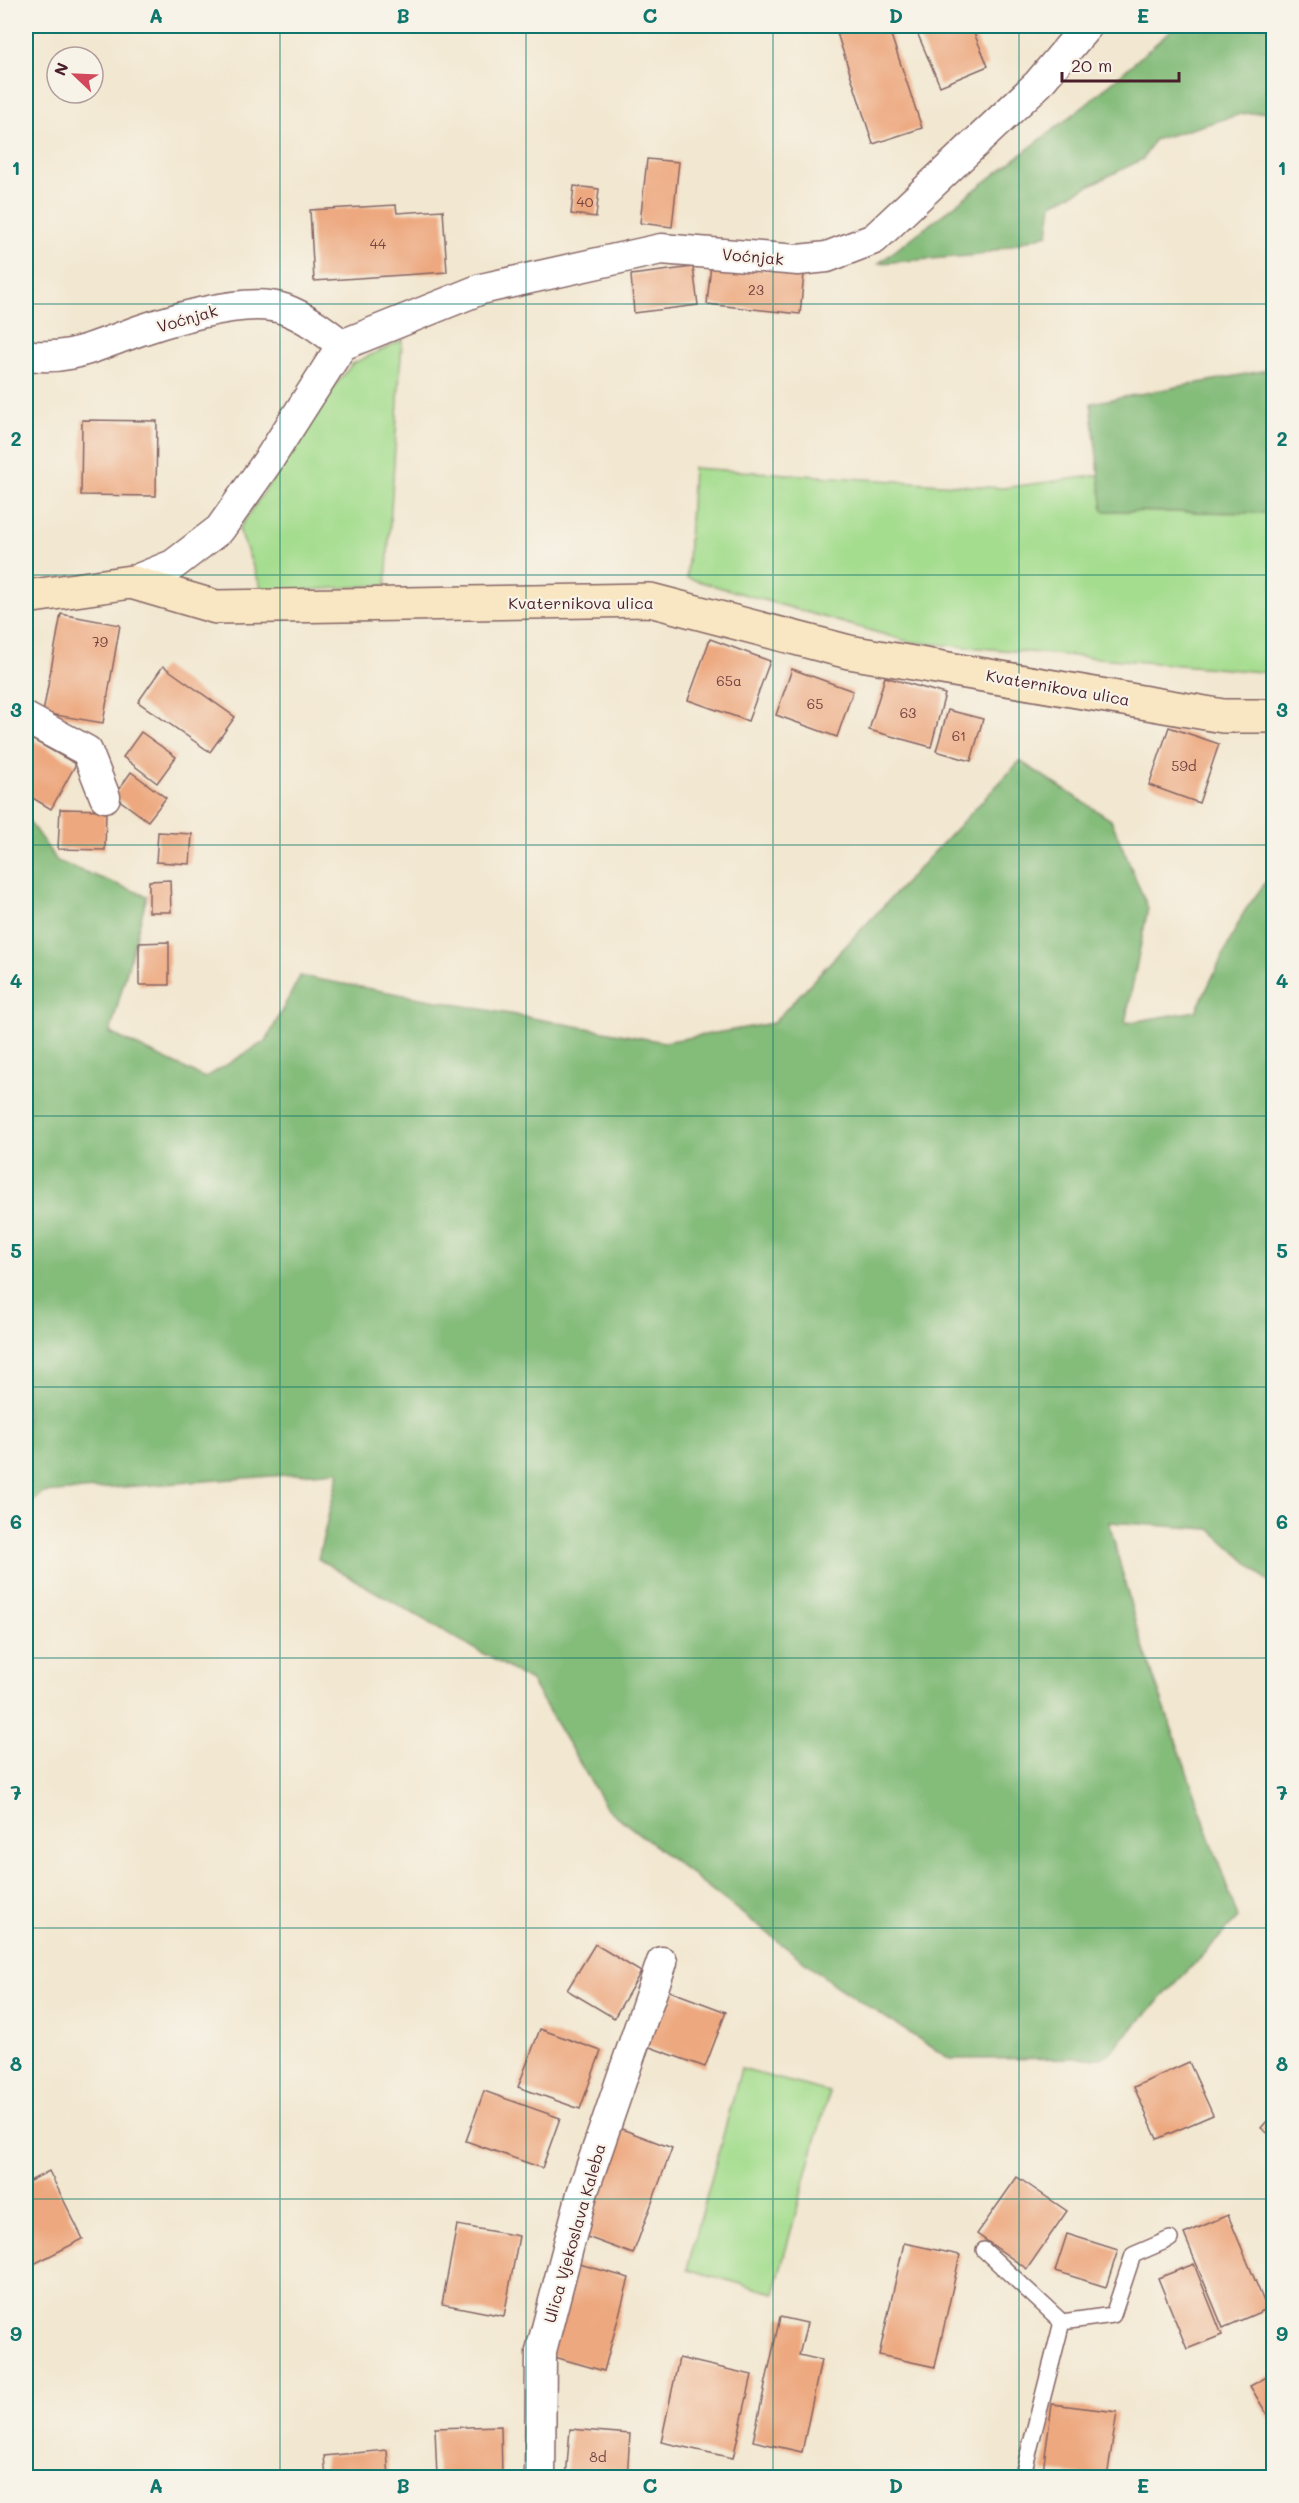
<svg xmlns="http://www.w3.org/2000/svg" width="1299" height="2503" viewBox="0 0 1299 2503" font-family="Mali,sans-serif">
<style>
.green{fill:#a5dd8f;stroke:#787e5d;stroke-width:1.5}
.forest{fill:#84bc7a;stroke:#676e52;stroke-width:1.5}
.building{fill:#eda87f}
.lines{fill:none;stroke-linecap:round;stroke-linejoin:round}
.lane-casing{stroke:#856565;stroke-width:18}
.street-casing{stroke:#856565;stroke-width:33}
.secondary-casing{stroke:#856565;stroke-width:36}
.lane{stroke:#fff;stroke-width:15}
.street{stroke:#fff;stroke-width:30}
.secondary{stroke:#f9e7c3;stroke-width:33}
.grid{fill:none;stroke:#0f766e;stroke-width:1.5;stroke-opacity:0.55}
.labels{text-anchor:middle;dominant-baseline:central;stroke-width:4.5;stroke-linejoin:round;paint-order:stroke}
.number-label{font-size:14px;fill:#734140}
.street-label{font-size:16px;fill:#4a1f2b;stroke:#f7f3e8}
.neatline{fill:none;stroke:#0f766e;stroke-width:2}
.grid-label{font-size:20px;text-anchor:middle;font-weight:bold;fill:#0f766e}
</style>
<rect width="100%" height="100%" fill="#f7f3e8"/>
<filter id="ink" filterUnits="userSpaceOnUse"><feTurbulence type="fractalNoise" baseFrequency=".0167" numOctaves="2"/><feDisplacementMap in="SourceGraphic" scale="12" xChannelSelector="R" yChannelSelector="G"/><feConvolveMatrix kernelMatrix="1 2 1 2 8 2 1 2 1" color-interpolation-filters="sRGB"/></filter>
<filter id="wash" filterUnits="userSpaceOnUse"><feTurbulence type="fractalNoise" baseFrequency=".008" numOctaves="4" result="noise"/><feDisplacementMap in="SourceGraphic" scale="24" xChannelSelector="R" yChannelSelector="G"/><feGaussianBlur stdDeviation="1.35" result="paint"/><feColorMatrix in="noise" values="0 0 0 0 0 0 0 0 0 0 0 0 0 0 0 0 0 1.4 0 .05"/><feComposite in="paint" operator="in"/></filter>
<g filter="url(#wash)">
<rect width="100%" height="100%" fill="#f2e7d0"/>
<g class="green">
<polygon points="402,340 386,585 263,593 239,529 334,387 352,364"/>
<polygon points="693,468 1003,488 1100,475 1104,511 1273,513 1273,673 910,642 687,578"/>
<polygon points="741,2069 829,2092 774,2293 687,2269"/>
</g>
<g class="forest">
<polygon points="1176,26 1273,26 1273,111 1241,114 1154,140 1143,159 1052,204 1048,234 980,255 879,263 1087,104"/>
<polygon points="1273,369 1273,513 1103,511 1091,403"/>
<polygon points="1020,761 1111,820 1148,908 1125,1023 1196,1011 1244,912 1273,872 1273,1586 1210,1529 1109,1522 1137,1629 1238,1918 1104,2058 950,2059 836,1986 607,1809 531,1681 318,1559 339,1471 42,1493 26,1507 26,817 57,861 147,896 110,1033 205,1078 266,1041 300,976 664,1042 773,1023"/>
</g>
<g id="blocks">
<g class="building">
<polygon points="851,26 888,26 922,128 873,144 836,30"/>
<polygon points="928,26 971,26 988,66 940,86 916,30"/>
<polygon points="647,159 679,162 672,227 640,223"/>
<polygon points="574,186 599,189 596,217 571,214"/>
<polygon points="396,205 397,213 443,210 447,272 314,281 310,210"/>
<polygon points="711,264 804,274 800,314 707,304"/>
<polygon points="693,267 698,305 634,313 631,275"/>
<polygon points="82,420 157,421 156,496 81,495"/>
<polygon points="61,614 120,625 103,723 43,713"/>
<polygon points="710,639 770,661 748,721 688,700"/>
<polygon points="163,666 235,717 210,752 138,702"/>
<polygon points="792,669 853,691 837,737 776,715"/>
<polygon points="885,677 945,694 931,747 869,730"/>
<polygon points="948,710 983,719 971,761 936,751"/>
<polygon points="1169,727 1219,744 1199,803 1149,785"/>
<polygon points="141,732 176,757 157,783 123,757"/>
<polygon points="26,736 76,764 51,809 26,794"/>
<polygon points="131,772 166,798 148,821 114,796"/>
<polygon points="60,809 106,810 105,850 58,849"/>
<polygon points="158,832 192,834 190,864 156,862"/>
<polygon points="170,880 171,912 149,912 149,881"/>
<polygon points="169,942 169,985 139,985 139,943"/>
<polygon points="595,1944 641,1972 614,2018 567,1990"/>
<polygon points="667,1990 726,2012 705,2067 647,2046"/>
<polygon points="540,2029 601,2051 580,2109 518,2087"/>
<polygon points="1189,2062 1213,2115 1157,2139 1134,2087"/>
<polygon points="484,2091 560,2118 542,2168 466,2141"/>
<polygon points="1274,2113 1274,2138 1261,2128"/>
<polygon points="619,2128 672,2148 633,2254 579,2234"/>
<polygon points="49,2171 83,2239 26,2268 26,2183"/>
<polygon points="1017,2177 1067,2211 1027,2269 977,2234"/>
<polygon points="1228,2215 1267,2309 1223,2328 1184,2234"/>
<polygon points="457,2225 519,2236 504,2316 442,2304"/>
<polygon points="1067,2234 1118,2250 1106,2287 1055,2271"/>
<polygon points="904,2243 960,2255 935,2367 879,2355"/>
<polygon points="576,2263 629,2278 604,2371 551,2356"/>
<polygon points="1194,2264 1222,2335 1187,2349 1158,2278"/>
<polygon points="780,2317 807,2323 799,2355 821,2360 802,2452 753,2441"/>
<polygon points="679,2358 752,2375 733,2458 661,2442"/>
<polygon points="1274,2373 1274,2426 1250,2386"/>
<polygon points="1052,2404 1117,2412 1107,2478 1043,2471"/>
<polygon points="501,2426 502,2478 437,2478 435,2428"/>
<polygon points="570,2429 630,2434 627,2478 566,2478"/>
<polygon points="387,2450 389,2478 326,2478 324,2456"/>
</g>
</g>
</g>
<g filter="url(#ink)">
<use href="#blocks" fill-opacity="0" stroke="#856565" stroke-width="1.5"/>
<g class="lines">
<g class="lane-casing">
<g id="lane">
<polyline points="984,2250 1062,2322"/>
<polyline points="1022,2478 1062,2322 1113,2315 1133,2255 1170,2239"/>
</g>
</g>
<g class="street-casing">
<g id="street">
<path d="M26,355C64,360 84,351 119,338C158,323 245,295 284,309C306,317 324,331 342,345"/>
<polyline points="131,582 173,565 220,529 268,461 342,345 481,289 661,249 798,260 827,257 874,239 1038,84 1087,26"/>
<polyline points="26,718 87,751 105,797"/>
<polyline points="540,2478 541,2351 582,2194 662,1962"/>
</g>
</g>
<g class="secondary-casing">
<polyline id="secondary" points="26,597 131,582 216,607 650,600 849,652 1223,716 1274,716"/>
</g>
<use href="#lane" class="lane"/>
<use href="#street" class="street"/>
<use href="#secondary" class="secondary"/>
</g>
</g>
<path class="grid" d="M280,26V2478M526,26V2478M773,26V2478M1019,26V2478M26,304H1274M26,575H1274M26,845H1274M26,1116H1274M26,1387H1274M26,1658H1274M26,1928H1274M26,2199H1274"/>
<g class="labels">
<g class="number-label">
<text x="585" y="201">40</text>
<text x="378" y="243">44</text>
<text x="756" y="289">23</text>
<text x="100" y="641">79</text>
<text x="729" y="680">65a</text>
<text x="815" y="703">65</text>
<text x="908" y="712">63</text>
<text x="959" y="735">61</text>
<text x="1184" y="765">59d</text>
<text x="598" y="2456">8d</text>
</g>
<g class="street-label">
<text transform="translate(753 256) rotate(5)">Voćnjak</text>
<text transform="translate(187 318) rotate(-16)">Voćnjak</text>
<text x="581" y="602">Kvaternikova ulica</text>
<text transform="translate(1058 687) rotate(10)">Kvaternikova ulica</text>
<text transform="translate(574 2233) rotate(-74)">Ulica Vjekoslava Kaleba</text>
</g>
</g>
<rect width="1299" height="2503" fill="none" stroke="#f7f3e8" stroke-width="66"/>
<g transform="translate(75 75) rotate(293)"><circle r="28" fill="#f7f3e8" stroke="#b29e9c" stroke-width="1.5"/>
<path d="M0-4.5L10 22L0 15L-10 22Z" fill="#d1495b"/>
<text y="-9" font-size="16" font-weight="bold" text-anchor="middle" fill="#4a1f2b">N</text>
</g>
<path d="M1062 72v9h117v-9" fill="none" stroke="#4a1f2b" stroke-width="3"/>
<text x="1071" y="72" font-size="18" fill="#4a1f2b" stroke="#f7f3e8" stroke-width="4.5" paint-order="stroke">20 m</text>
<rect x="33" y="33" width="1233" height="2437" class="neatline"/>
<g class="grid-label">
<text x="156" y="23">A</text>
<text x="403" y="23">B</text>
<text x="650" y="23">C</text>
<text x="896" y="23">D</text>
<text x="1143" y="23">E</text>
<text x="16" y="175">1</text>
<text x="1282" y="175">1</text>
<text x="16" y="446">2</text>
<text x="1282" y="446">2</text>
<text x="16" y="717">3</text>
<text x="1282" y="717">3</text>
<text x="16" y="988">4</text>
<text x="1282" y="988">4</text>
<text x="16" y="1258">5</text>
<text x="1282" y="1258">5</text>
<text x="16" y="1529">6</text>
<text x="1282" y="1529">6</text>
<text x="16" y="1800">7</text>
<text x="1282" y="1800">7</text>
<text x="16" y="2071">8</text>
<text x="1282" y="2071">8</text>
<text x="16" y="2341">9</text>
<text x="1282" y="2341">9</text>
<text x="156" y="2493">A</text>
<text x="403" y="2493">B</text>
<text x="650" y="2493">C</text>
<text x="896" y="2493">D</text>
<text x="1143" y="2493">E</text>
</g>
</svg>
